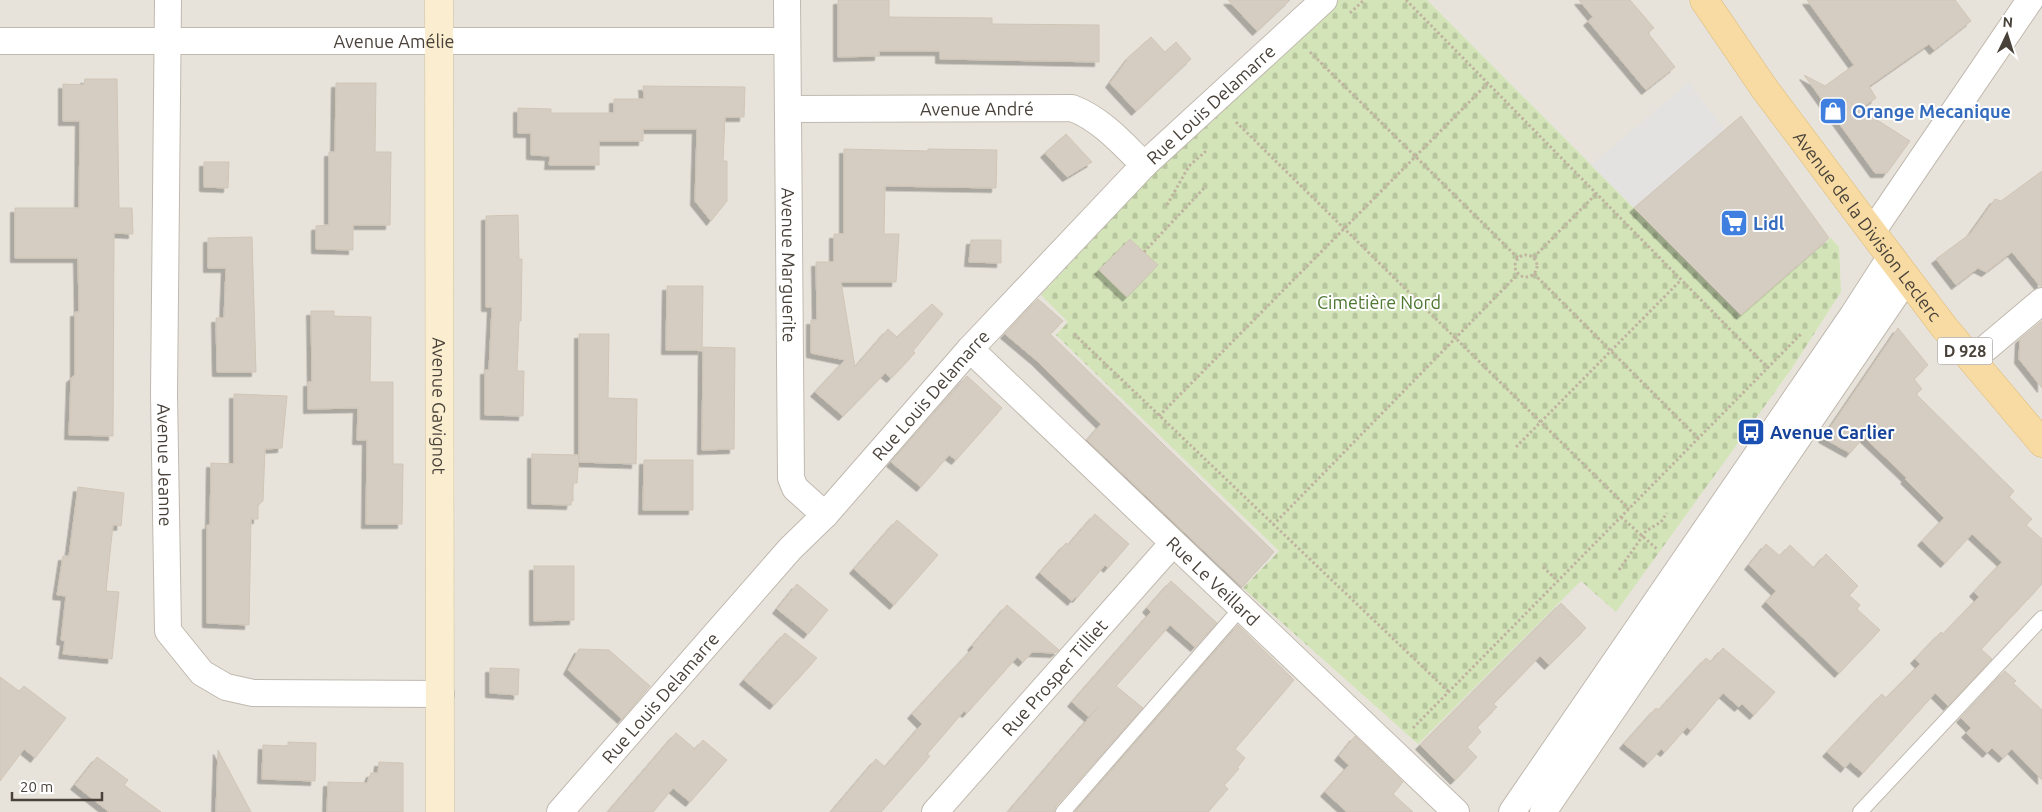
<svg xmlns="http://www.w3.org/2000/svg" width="2042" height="812" viewBox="0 0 2042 812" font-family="Ubuntu,sans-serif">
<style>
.residential{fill:#e8e3da}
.cemetery{fill:url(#cemetery-stones)}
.parking{fill:#e4e2e0}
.building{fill:#d6cdc2;stroke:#d0c5b6;filter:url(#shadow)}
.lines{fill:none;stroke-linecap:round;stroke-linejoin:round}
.lane-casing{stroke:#c0b9af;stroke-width:16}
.street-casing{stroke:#c0b9af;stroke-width:28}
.secondary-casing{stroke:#d0c29f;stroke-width:29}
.primary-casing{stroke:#dbb873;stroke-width:29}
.path{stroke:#c0b4a1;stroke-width:3;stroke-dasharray:2.5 2.5;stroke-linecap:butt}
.lane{stroke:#fff;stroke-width:14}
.street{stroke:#fff;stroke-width:26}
.secondary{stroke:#fbeed0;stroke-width:28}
.primary{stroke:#f7dba3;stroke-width:28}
.labels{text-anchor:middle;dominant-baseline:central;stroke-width:4;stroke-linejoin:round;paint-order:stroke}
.shield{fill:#fff;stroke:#807b75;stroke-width:1}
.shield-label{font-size:16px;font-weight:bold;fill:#49423a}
.street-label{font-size:18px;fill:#49423a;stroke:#fff}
.shop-label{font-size:18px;font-weight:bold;fill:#366cbe;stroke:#fff;text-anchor:start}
.park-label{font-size:18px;fill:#4e7731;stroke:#fff}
.transit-label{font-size:18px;font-weight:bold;fill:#164399;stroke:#fff;text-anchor:start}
</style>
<defs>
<pattern id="cemetery-stones" width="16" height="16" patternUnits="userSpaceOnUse" patternTransform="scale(1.25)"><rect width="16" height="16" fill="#d3e5b8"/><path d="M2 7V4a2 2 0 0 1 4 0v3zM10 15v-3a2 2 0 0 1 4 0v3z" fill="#b7c69f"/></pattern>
<filter id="shadow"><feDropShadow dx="-4.5" dy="4.5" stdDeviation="0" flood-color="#0004"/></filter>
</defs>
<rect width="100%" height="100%" fill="#f5f2ec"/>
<rect class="residential" x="0" y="0" width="2042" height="812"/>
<polygon class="cemetery" points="1335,0 1427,0 1740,315 1831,238 1839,247 1841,292 1792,368 1616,612 1581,581 1418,744 1243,588 1279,551 1056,335 1068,322 1041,295 1145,182"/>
<polygon class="parking" points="1689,82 1725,130 1634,208 1591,165"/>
<g class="building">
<polygon points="838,0 889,0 889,17 992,18 992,24 1099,25 1099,62 940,59 940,51 879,51 879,56 838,57"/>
<polygon points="1228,0 1290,0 1257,31"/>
<polygon points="1579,0 1630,0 1654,28 1648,33 1675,67 1646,90 1588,21 1593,17"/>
<polygon points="1807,0 1955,0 1971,21 1934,50 1929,44 1869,86 1876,98 1860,109 1910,141 1887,173 1875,173 1804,75 1825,86 1854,65"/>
<polygon points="1151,37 1165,52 1176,42 1191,59 1136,111 1110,83 1130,56"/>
<polygon points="85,79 117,79 119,208 132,208 133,234 114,233 113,436 69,435 71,378 75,375 75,312 79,312 78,258 15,258 15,208 79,208 80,121 63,121 63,84 84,85"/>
<polygon points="336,83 376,83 375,152 391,152 390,225 353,225 353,250 316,249 316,226 329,225 329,152 335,152"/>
<polygon points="643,86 745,87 744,117 725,117 723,161 727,161 727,201 711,221 695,201 697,129 643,129 643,141 599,141 599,165 549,165 550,156 531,155 531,133 518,133 518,108 551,109 551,113 614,113 614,99 644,99"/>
<polygon points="1741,116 1829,238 1741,315 1634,208"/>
<polygon points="1066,134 1092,162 1067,177 1045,153"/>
<polygon points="844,149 928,151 928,149 997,150 996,188 885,186 884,234 899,234 896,282 841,282 855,367 888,329 897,337 932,304 943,314 913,351 915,353 891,378 885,373 843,416 815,392 845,360 811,353 811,320 817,320 816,262 834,262 834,234 844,234"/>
<polygon points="204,162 229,162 228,188 204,187"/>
<polygon points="2042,171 2042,286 2040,286 2012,252 1986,272 1978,268 1956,285 1936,259 1970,234 1995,199 2001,201"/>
<polygon points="518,215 519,259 522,259 521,321 519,321 517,371 524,371 523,416 485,415 485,370 489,370 492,307 486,307 486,216"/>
<polygon points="252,237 256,372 217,372 216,318 224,318 226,268 208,268 208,238"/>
<polygon points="1130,239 1158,265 1127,297 1099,270"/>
<polygon points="971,240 1001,240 1001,263 969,262"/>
<polygon points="667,286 703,286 702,350 666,350"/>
<polygon points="1038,299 1063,321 1050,334 1274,552 1242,587 1087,440 1101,424 1036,360 1005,334"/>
<polygon points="311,311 334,311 334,316 371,317 370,382 393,382 393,464 403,464 402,524 366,524 367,440 357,440 358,408 308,409 308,382 312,382"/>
<polygon points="2042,321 2042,388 2019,359 2020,339"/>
<polygon points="1898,328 1928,365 1914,379 1922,389 1916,394 2014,491 2009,497 2032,519 2026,525 2042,539 2042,584 1981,649 1992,659 1948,706 1935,693 1863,773 1850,762 1845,768 1827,752 1882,694 1886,698 1920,664 1915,659 1941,632 1943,634 1979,597 1974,592 2002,562 1972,534 1945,563 1922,541 1944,518 1905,479 1907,478 1864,437 1850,453 1823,438"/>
<polygon points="579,334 609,334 608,398 637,399 636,464 579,462"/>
<polygon points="703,347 735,348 734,449 702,450"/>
<polygon points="967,376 1002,408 956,460 949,455 921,487 891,462"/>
<polygon points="234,394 287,396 282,448 265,449 263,501 258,505 258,519 251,519 249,625 207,623 207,525 210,525 211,463 234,464"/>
<polygon points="532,454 579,455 577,483 573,483 573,501 571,501 571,505 532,504"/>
<polygon points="644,460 693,460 693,510 643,510"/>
<polygon points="78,487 124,493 121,526 113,525 106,591 119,592 112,659 63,654 65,641 61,640 66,596 57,595 63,556 69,556"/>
<polygon points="1095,514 1129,544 1108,568 1105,565 1077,598 1075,597 1072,601 1040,573 1066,543 1068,545"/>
<polygon points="897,520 938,555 894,605 854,569"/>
<polygon points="1766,544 1780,556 1790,545 1814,568 1826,554 1858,586 1849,595 1860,605 1857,609 1880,630 1839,673 1766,602 1776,591 1749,565"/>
<polygon points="534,566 574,566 574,620 534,621"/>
<polygon points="1171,581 1217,623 1195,647 1170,625 1116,686 1143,708 1056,806 1054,812 1008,812 1099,706 1089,717 1072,702 1151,612 1147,608"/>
<polygon points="797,584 828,610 808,634 777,609"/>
<polygon points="1561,603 1586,628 1549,665 1540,656 1493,704 1497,707 1477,727 1481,732 1467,747 1477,757 1455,780 1420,745"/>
<polygon points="1007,605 1059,650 1055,653 1032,652 1023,662 1017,657 967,713 964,711 927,754 930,756 881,812 831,812 876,759 885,767 922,724 912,714 974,647 972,646"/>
<polygon points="1238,625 1294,680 1235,749 1245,758 1237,768 1239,769 1224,785 1228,789 1208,812 1075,812"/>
<polygon points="785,633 817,658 774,705 744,680"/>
<polygon points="1723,648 1775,692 1754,715 1742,704 1739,707 1723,693 1691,731 1687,727 1665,752 1661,749 1648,763 1624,744 1656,708 1659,710 1706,658 1711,662"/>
<polygon points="579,649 609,650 650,686 622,719 568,670"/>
<polygon points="490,668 519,669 518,695 490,693"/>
<polygon points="2005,671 2016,681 2013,683 2042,710 2042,780 2012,749 2003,758 1992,748 1987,753 1966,733 1971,728 1961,718"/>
<polygon points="0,677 19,691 24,686 66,718 35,758 24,749 0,781"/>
<polygon points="676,733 695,749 703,740 727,760 690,802 673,788 653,812 608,812"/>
<polygon points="1355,736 1403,782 1393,794 1413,812 1347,812 1325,792 1349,765 1339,756"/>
<polygon points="288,742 316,743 315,781 262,779 263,745 288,746"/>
<polygon points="218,750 251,812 216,812"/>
<polygon points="97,757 128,780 124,785 161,812 109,812 75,785"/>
<polygon points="379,762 403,763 403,812 327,812 328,782 367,783 371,773 378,773"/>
</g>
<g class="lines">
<g class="lane-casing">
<g id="lane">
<polyline points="1063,812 1241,608"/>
<polyline points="1860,812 2042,618"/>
</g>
</g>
<g class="street-casing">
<g id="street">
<path id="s1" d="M168,0L164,394L168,631L202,673L226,687L253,693L441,694"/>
<path id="s2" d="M787,0L791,478L795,488L825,515"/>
<path id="s3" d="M0,41H787"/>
<path id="s4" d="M789,109L1072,108C1101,119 1122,143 1144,165"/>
<polyline points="1872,232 2030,0"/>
<path id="s5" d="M970,349L1456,812"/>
<polyline points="1973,359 2042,301"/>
<path id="s6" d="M560,812L790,549L825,515L970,349L1144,165L1324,0"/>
<path id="s7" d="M935,812L1173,543"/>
<polyline points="1512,812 1853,315 1891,256"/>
<polyline points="1543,812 1907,278"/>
</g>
</g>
<g class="secondary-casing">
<g id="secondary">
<path id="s8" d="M439,0L440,812"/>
</g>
</g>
<g class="primary-casing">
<g id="primary">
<path id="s9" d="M1704,0L1764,88L1872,232L1944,327L2042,443"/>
</g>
</g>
<g class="path">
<polyline points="1406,0 1768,368"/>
<polyline points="1350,13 1364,0"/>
<polyline points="1310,52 1518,258"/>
<polyline points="1236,122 1629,509"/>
<polyline points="1167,205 1189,166 1206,151"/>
<polyline points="1144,252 1206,186"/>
<circle cx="1526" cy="266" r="11"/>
<polyline points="1534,257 1596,194"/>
<polyline points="1534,274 1698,438"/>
<polyline points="1074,334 1449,692"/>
<polyline points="1159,416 1488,83"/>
<polyline points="1516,447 1681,280"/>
<polyline points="1621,517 1658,550"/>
<polyline points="1273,525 1518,274"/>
<polyline points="1543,567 1558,581"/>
<polyline points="1619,570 1646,531 1661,522 1667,513"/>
<polyline points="1413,728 1802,333"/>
</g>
<use href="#lane" class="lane"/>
<use href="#street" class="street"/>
<use href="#secondary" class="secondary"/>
<use href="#primary" class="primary"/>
</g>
<defs>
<g id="shop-square" transform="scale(1.4375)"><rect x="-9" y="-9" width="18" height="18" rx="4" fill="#3f7fe0" stroke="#fff"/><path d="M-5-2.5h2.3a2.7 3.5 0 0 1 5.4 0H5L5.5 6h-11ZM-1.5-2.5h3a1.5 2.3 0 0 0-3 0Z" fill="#fff"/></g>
<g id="supermarket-square" transform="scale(1.4375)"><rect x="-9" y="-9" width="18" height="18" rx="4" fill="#3f7fe0" stroke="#fff"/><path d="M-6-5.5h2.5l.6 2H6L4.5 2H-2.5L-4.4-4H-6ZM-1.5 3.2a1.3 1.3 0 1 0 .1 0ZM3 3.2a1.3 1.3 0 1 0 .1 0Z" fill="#fff"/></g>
<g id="bus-square" transform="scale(1.4375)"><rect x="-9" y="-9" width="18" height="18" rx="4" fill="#1a4fb4" stroke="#fff"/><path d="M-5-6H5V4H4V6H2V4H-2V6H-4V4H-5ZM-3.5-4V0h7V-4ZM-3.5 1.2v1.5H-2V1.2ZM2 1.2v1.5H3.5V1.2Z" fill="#fff"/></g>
</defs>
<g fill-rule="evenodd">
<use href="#shop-square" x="1833" y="111"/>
<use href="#supermarket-square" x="1734" y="223"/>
<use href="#bus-square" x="1751" y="432"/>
</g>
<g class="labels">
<rect class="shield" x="1937.5" y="337.5" width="55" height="27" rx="4"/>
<g class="shield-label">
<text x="1965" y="351">D 928</text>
</g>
<g class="street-label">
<text stroke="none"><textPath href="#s3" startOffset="394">Avenue Amélie</textPath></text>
<text stroke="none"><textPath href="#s6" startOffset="962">Rue Louis Delamarre</textPath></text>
<text stroke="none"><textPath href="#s4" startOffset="188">Avenue André</textPath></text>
<text stroke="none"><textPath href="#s9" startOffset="279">Avenue de la Division Leclerc</textPath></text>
<text stroke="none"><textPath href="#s2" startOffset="265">Avenue Marguerite</textPath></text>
<text stroke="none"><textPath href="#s6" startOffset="558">Rue Louis Delamarre</textPath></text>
<text stroke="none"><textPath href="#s8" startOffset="406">Avenue Gavignot</textPath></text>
<text stroke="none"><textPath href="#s1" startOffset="465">Avenue Jeanne</textPath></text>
<text stroke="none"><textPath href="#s5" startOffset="336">Rue Le Veillard</textPath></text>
<text stroke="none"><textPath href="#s7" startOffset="180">Rue Prosper Tilliet</textPath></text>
<text stroke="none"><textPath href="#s6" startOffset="152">Rue Louis Delamarre</textPath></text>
</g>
<g class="shop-label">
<text x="1852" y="111">Orange Mecanique</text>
<text x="1753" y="223">Lidl</text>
</g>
<g class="park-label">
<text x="1379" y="302">Cimetière Nord</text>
</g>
<g class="transit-label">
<text x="1770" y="432">Avenue Carlier</text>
</g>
</g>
<g transform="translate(2007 35) rotate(4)" stroke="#ffffff" stroke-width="4" paint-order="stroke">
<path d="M0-4L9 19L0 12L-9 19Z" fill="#49423a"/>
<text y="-8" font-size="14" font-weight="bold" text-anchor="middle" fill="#49423a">N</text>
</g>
<path d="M12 792v8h90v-8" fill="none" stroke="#49423a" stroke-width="2.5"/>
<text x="20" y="792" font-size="15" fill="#49423a" stroke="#ffffff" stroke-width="4" paint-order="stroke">20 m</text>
</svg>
